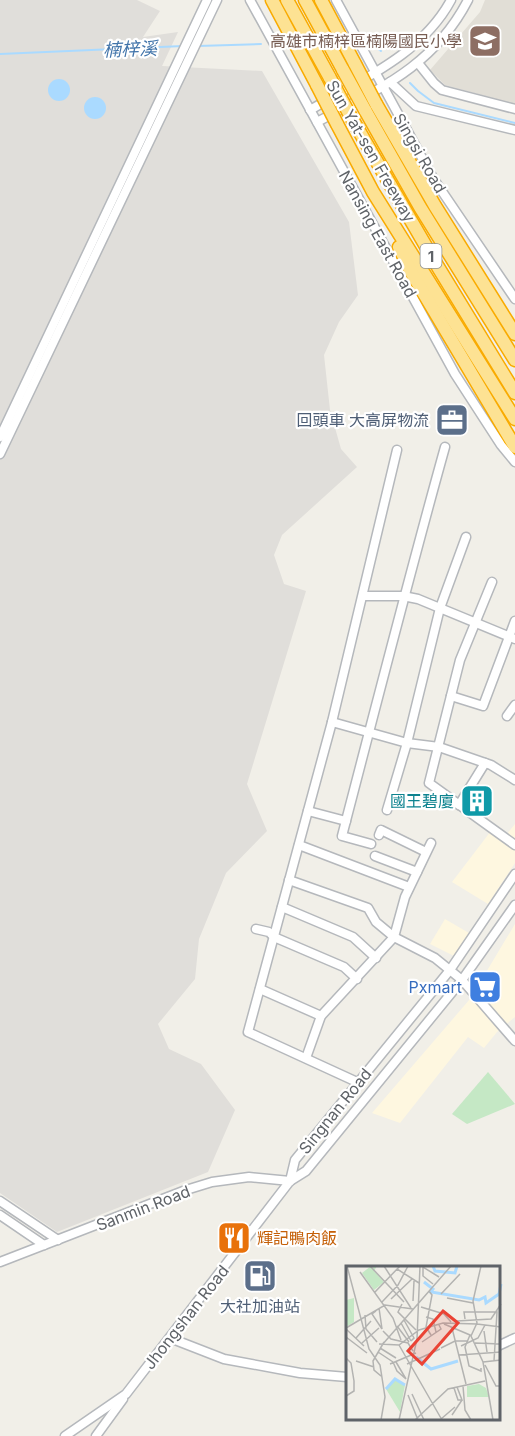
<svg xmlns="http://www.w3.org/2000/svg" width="515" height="1436" viewBox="0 0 515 1436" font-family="Inter,'Noto Sans TC',sans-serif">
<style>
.commercial{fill:#fef7e0}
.industrial{fill:#e0deda}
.education{fill:#e1ded6}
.green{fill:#c5e8c5}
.water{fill:#aadaff}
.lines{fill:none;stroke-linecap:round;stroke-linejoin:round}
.stream{stroke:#aadaff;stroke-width:2}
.minor-casing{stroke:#b5b8bc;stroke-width:11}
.highway-casing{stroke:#f9ab00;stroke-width:15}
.minor{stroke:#fff;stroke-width:8}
.highway{stroke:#fde293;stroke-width:12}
.highway-bridge-casing{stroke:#f9ab00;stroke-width:15;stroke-linecap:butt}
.highway-bridge{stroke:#fde293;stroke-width:12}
.labels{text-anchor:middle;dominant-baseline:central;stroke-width:4.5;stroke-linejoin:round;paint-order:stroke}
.shield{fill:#fff;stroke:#8f9295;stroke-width:1.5}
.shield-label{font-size:15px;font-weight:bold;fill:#5f6368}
.education-label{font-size:16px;fill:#785e54;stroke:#fff;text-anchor:end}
.street-label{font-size:16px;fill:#5f6368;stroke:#fff}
.service-label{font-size:16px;fill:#4e5e75;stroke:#fff;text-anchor:end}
.culture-label{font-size:16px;fill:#0d838f;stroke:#fff;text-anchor:end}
.shop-label{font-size:16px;fill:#366cbe;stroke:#fff;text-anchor:end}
.food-label{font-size:16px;fill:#c56008;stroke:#fff;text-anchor:start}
.water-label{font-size:18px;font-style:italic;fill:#4174aa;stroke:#fff}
.inset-river{fill:none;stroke:#aadaff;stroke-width:3}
.inset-road{fill:none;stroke:#b3b3b1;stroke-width:1.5}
.view{fill:#ea4335;fill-opacity:0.15;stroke:#ea4335;stroke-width:3}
.inset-edge{fill:none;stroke:#5f6368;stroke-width:3}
</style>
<rect width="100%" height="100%" fill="#f1efe8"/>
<g class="commercial">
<polygon points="515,824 515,863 488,904 452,882 494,827 506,835"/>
<polygon points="445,919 469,933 454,956 430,944"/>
<polygon points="515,924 515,1017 497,1032 484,1048 468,1037 400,1123 372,1113 470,999"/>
</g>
<polygon class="industrial" points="0,0 137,0 160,11 143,37 178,32 162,66 262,71 349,222 358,295 339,322 324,355 330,410 341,449 357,467 282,535 274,555 284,584 306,591 247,784 267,831 226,873 199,939 195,979 158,1024 169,1049 201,1064 235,1110 208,1172 57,1232 0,1193"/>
<polygon class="education" points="485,0 515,0 515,104 445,85 430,70 480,12"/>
<polygon class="green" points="488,1072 515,1104 467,1124 452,1114"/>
<g class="water">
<circle cx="59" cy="90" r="11"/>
<circle cx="95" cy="108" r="11"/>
</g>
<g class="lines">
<g class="stream">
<polyline points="365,40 381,51"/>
<polyline points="198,46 261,44"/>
<polyline points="0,54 183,46"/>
<polyline points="410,83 418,91 434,103 515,123"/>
</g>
<g class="minor-casing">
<g id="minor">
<polyline points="250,0 455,374 501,445 515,462"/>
<polyline points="336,0 433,178 515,299"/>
<polyline points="418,63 434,83 442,90 515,109"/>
<polyline points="390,82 416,106 515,130"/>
<path d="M310,110C361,80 422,54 451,0"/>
<path d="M317,122C379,89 434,66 468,0"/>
<polyline points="0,437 207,0"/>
<polyline points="0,454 217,0"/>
<polyline points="492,582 460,660 429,783 515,845"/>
<polyline points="364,596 403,596 418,599 515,639"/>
<polyline points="451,696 483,706 515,621"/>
<polyline points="507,716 515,705"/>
<polyline points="332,722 407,743 439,747 491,765 515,780"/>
<polyline points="459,805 485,763"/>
<polyline points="387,810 407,743 440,608 466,537"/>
<polyline points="308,811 346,821"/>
<polyline points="379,835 381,830 426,852"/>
<path d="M371,844L342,836C376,706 409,576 445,447"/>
<polyline points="299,845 409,887"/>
<polyline points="375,856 417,872"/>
<polyline points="289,880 368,908 376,922 394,937 435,958 462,980 515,1041"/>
<polyline points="282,907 353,937 376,958"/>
<polyline points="256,929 269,932 274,937 344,967 357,979"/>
<polyline points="260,989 321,1016"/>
<polyline points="306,1058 321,1016 394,937 405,897 431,843"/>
<polyline points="357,1082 248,1032 332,722 397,450"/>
<polyline points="290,1181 295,1160 450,970 515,874"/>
<polyline points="0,1201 58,1240"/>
<polyline points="0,1215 44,1245"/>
<polyline points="0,1262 186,1190 212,1182 249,1177 290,1181"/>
<polyline points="170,1338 224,1359 300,1373 347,1377"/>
<polyline points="498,1346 515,1338"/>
<polyline points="65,1436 126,1394 290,1181 306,1171 462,980 515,905"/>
<polyline points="96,1436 123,1399"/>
</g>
</g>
<g class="highway-casing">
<g id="highway">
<polyline points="272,0 317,85"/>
<polyline points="287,0 330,78"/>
<polyline points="305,0 343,70"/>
<polyline points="321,0 355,64"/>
<polyline points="376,104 435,206 515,334"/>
<polyline points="365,110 420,207 515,360"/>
<polyline points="351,117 438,267 515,393"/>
<polyline points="337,124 373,192 515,419"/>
<polyline points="399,247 411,272 515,447"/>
</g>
</g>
<use href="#minor" class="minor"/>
<use href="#highway" class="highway"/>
<g class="highway-bridge-casing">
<g id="highway-bridge">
<polyline points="355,64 376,104"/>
<polyline points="343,70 365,110"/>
<polyline points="330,78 351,117"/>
<polyline points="317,85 337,124"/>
</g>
</g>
<use href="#highway-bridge" class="highway-bridge"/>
</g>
<defs>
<g id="school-square" transform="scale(1.725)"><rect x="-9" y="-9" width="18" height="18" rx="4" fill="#8d6e63" stroke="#fff"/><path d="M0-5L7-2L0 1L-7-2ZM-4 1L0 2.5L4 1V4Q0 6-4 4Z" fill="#fff"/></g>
<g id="office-square" transform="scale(1.725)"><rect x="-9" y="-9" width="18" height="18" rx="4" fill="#5c6f8a" stroke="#fff"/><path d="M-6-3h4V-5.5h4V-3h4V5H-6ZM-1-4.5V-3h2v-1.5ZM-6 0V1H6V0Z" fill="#fff"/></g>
<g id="building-square" transform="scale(1.725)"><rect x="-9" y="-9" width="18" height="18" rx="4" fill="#0f9aa8" stroke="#fff"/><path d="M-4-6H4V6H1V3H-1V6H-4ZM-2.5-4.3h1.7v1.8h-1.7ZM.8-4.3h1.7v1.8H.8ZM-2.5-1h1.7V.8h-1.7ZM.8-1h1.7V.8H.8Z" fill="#fff"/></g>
<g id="supermarket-square" transform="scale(1.725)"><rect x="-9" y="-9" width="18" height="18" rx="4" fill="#3f7fe0" stroke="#fff"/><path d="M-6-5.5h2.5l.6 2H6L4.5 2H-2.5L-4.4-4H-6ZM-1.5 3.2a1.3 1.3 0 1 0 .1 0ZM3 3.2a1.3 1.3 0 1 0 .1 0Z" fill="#fff"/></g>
<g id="restaurant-square" transform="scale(1.725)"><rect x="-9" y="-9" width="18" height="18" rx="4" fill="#e8710a" stroke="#fff"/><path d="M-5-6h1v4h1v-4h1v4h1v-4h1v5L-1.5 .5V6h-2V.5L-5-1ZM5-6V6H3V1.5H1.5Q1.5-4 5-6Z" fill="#fff"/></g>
<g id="fuel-square" transform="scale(1.725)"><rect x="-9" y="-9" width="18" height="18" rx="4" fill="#5c6f8a" stroke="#fff"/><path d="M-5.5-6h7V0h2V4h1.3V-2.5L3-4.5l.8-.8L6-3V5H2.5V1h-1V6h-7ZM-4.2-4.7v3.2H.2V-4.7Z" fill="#fff"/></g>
</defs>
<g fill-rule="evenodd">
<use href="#school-square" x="485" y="41"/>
<use href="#office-square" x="452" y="420"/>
<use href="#building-square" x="477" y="801"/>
<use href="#supermarket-square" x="485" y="987"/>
<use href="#restaurant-square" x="234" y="1238"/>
<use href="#fuel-square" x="260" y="1276"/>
</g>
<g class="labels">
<rect class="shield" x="420.5" y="244" width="21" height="24" rx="4.5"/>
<g class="shield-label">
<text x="431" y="256">1</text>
</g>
<g class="education-label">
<text x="462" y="41">高雄市楠梓區楠陽國民小學</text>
</g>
<g class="street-label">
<text transform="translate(371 151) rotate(60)">Sun Yat-sen Freeway</text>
<text transform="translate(420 153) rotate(60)">Singsi Road</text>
<text transform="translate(378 234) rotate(61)">Nansing East Road</text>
<text transform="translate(335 1111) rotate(-51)">Singnan Road</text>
<text transform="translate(143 1208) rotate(-21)">Sanmin Road</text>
<text transform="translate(186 1317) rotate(-52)">Jhongshan Road</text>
</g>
<g class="service-label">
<text x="429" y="420">回頭車 大高屏物流</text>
<text x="260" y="1306" text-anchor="middle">大社加油站</text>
</g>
<g class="culture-label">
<text x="454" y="801">國王碧廈</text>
</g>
<g class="shop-label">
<text x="462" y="987">Pxmart</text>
</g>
<g class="food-label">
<text x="257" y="1238">輝記鴨肉飯</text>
</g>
<g class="water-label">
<text transform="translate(130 49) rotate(-2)">楠梓溪</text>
</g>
</g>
<g transform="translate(346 1266)">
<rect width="154" height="154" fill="#f1efe8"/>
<path d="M25,0H31L28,5L38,16L28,24L16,7ZM8,32V56L0,61V34ZM49,113L59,119L54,146L40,123ZM133,118L140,122L143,131H121V120Z" fill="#c5e8c5"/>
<path class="inset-river" d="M87,0L89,5L109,7L111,0M78,16L87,23L85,26L133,34L139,31L140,37L153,28L155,18M70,91L85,103L112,95M40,123L49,113L59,119"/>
<path class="inset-road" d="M1,0L23,83L34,99L39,131L35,154M24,0L58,36M38,0L65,42M135,0L127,35L131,57L125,70L137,96L147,154M51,3L73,17M14,6L47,52L55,74M87,18L77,10V1L93,11M83,25L86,29L80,61L85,69M29,26L54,0M95,28L114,8M101,32L127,37M45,33L66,13M67,35L68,15M36,36L52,19L62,0M56,38L52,46L70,64M75,41L98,48L105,56M33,42L36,63M30,45L26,48L36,63M19,49L20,63L31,76M80,51L87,53L90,66M119,53L118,46H151L148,95M58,54L68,72L65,75M111,55L145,53L155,38M55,57L65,75M98,58L124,69L119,81L123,100L135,105V102M131,58L155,61M51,60L63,76M0,62L39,39L67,43M106,62L120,118M0,63L18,80M37,65L45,73L62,77L67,85M138,65L141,86M0,71L21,87M10,72L25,55M76,76L95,63L93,59M16,77L33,62M129,77L155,78M33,78L53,79L73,64L97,57L131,58M36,79L105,0M53,79L96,154M115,80L132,72L139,59M34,82L50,92M95,82L109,75H121M32,86L47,96M113,89L155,86M0,92L5,97L8,115V125L0,130M10,95L28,101M47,96L51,105L60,113L50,96M137,96L155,94M44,98L70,87M61,98L94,83M139,99L150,120H155M35,110L28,104L27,95L38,76M117,120L119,144L125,154M108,122L112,134H116L111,121M66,128L78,154M62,129L72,154M106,149L116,134M95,153L109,141M53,154L71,73L74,0M69,154L102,123L139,115"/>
<path class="view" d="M97,45L112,57L76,98L62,85Z"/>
<rect width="154" height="154" class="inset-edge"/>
</g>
</svg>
